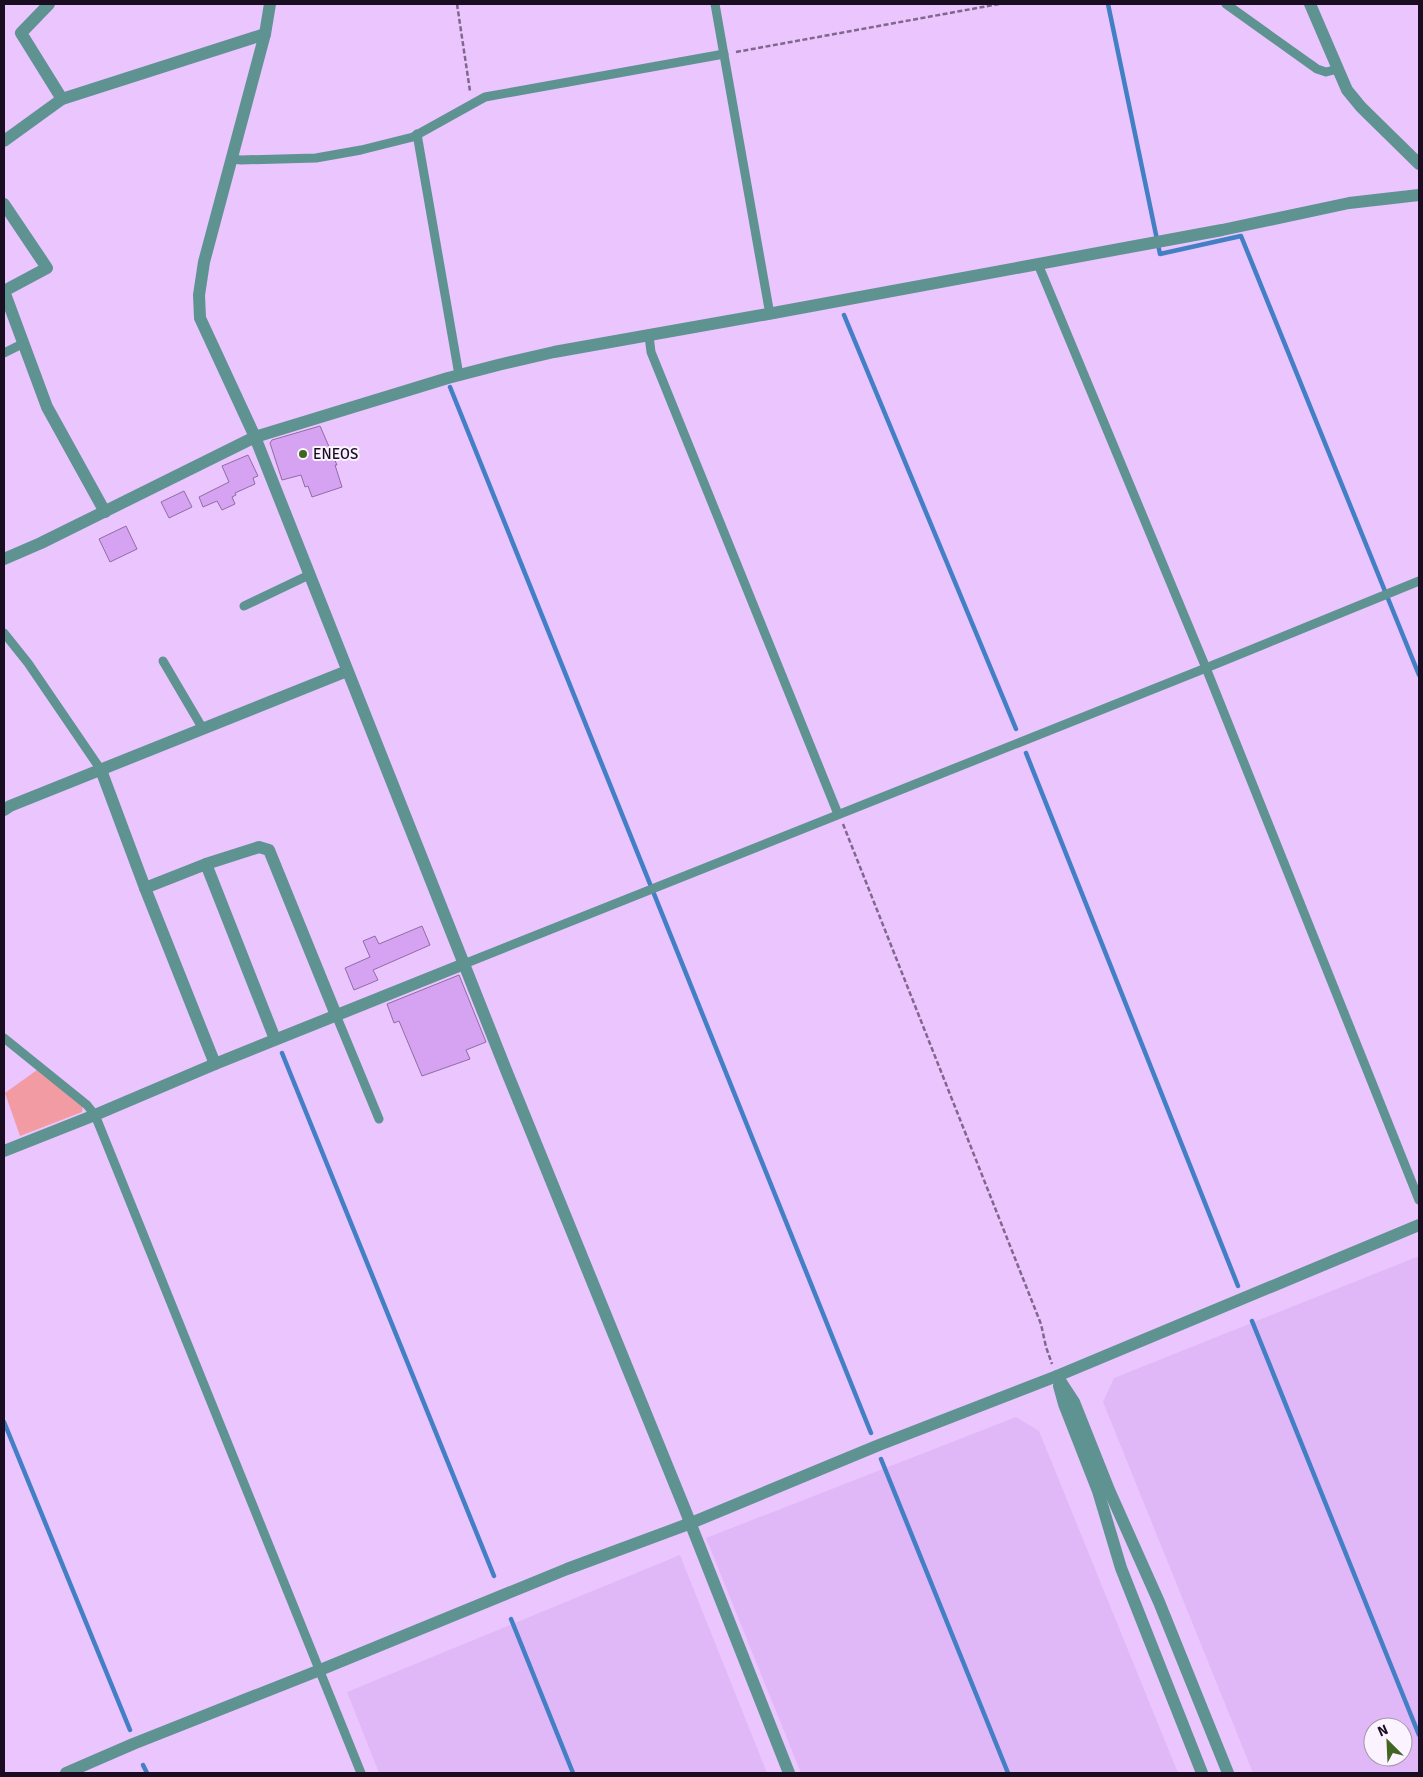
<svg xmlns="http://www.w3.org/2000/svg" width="1423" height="1777" viewBox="0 0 1423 1777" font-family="Signika,sans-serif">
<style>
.built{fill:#e1b8f7;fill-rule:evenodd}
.green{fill:#f39ba3}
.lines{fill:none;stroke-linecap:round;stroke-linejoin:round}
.stream{stroke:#427fc4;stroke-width:4.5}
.building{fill:#d6a2f2;stroke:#8f6da1}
.path{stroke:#80678d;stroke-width:2.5;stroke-dasharray:5 2.5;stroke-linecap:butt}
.service{stroke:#5e9391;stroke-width:9}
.minor{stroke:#5e9391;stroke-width:12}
.tertiary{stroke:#5e9391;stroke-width:12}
.poi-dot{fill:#406620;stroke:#fbf3ff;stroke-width:2}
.labels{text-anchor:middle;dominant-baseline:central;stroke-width:4;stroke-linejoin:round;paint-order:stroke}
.poi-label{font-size:15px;fill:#1a0d21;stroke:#fbf3ff;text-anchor:start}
</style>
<rect width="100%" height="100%" fill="#eac5fe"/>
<g class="built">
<path d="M1419,1256V1773H1253L1103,1402L1114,1378ZM1373,1727H1403V1757H1373Z"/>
<polygon points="1016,1417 1039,1431 1178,1773 801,1773 706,1538"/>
<polygon points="680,1555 767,1773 379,1773 347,1692"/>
</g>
<polygon class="green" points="37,1070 83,1105 82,1112 20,1136 5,1093"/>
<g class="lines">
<g class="stream">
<polyline points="1108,4 1160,254 1241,236 1419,675"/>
<polyline points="844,315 1016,729"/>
<polyline points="450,387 871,1433"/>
<polyline points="1026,753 1238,1286"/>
<polyline points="282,1053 494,1576"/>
<polyline points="1252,1321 1419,1735"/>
<polyline points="4,1422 130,1730"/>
<polyline points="881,1459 1008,1773"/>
<polyline points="511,1619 573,1773"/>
<polyline points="143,1765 147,1773"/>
</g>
</g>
<g class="building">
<polygon points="320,426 337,465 335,465 342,487 312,497 308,486 305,487 301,475 282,480 270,443 272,440"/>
<polygon points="248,455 258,476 253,478 255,484 235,493 236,495 232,497 235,504 222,510 217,501 203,507 199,497 229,482 222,466"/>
<polygon points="184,491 192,507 169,518 161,502"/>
<polygon points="126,526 137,549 110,562 99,539"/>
<polygon points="422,926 430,945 373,970 378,980 354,990 345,968 370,957 363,941 375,936 379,944"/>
<polygon points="459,975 486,1042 466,1050 470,1059 422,1076 399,1021 394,1023 387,1004"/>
</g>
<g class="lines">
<g class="path">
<polyline points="457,4 470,91"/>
<polyline points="736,52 999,4"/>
<polyline points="843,824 1041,1324 1046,1347 1052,1364"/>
</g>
<g class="service">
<polyline points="715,4 769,309 768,314"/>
<polyline points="1226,4 1317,69 1326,72 1338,69"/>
<polyline points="417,134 459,375"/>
<polyline points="232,159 241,160 316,158 361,150 413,137 485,97 724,54"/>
<polyline points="1038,264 1206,668 1419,1200"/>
<polyline points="649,336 651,352 838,814"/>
<polyline points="4,353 24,343"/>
<polyline points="244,606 309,575"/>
<polyline points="4,633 28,663 101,770"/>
<polyline points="163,661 203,729"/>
<polyline points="464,964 1206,668 1419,581"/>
<polyline points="336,1015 379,1119"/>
<polyline points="4,1038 87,1105 95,1115 361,1773"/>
</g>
<g class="minor">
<polyline points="49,4 21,33 62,99"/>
<polyline points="1310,4 1347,90 1361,107 1419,164"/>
<polyline points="4,141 62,99 265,34"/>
<polyline points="4,204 47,268 4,291 47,407 105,512"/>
<polyline points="255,437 200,318 199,295 204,262 265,34 270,4"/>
<polyline points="101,770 145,888 215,1064"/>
<polyline points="4,810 10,806 347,671"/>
<polyline points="206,864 275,1039"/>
<polyline points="145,888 206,864 259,847 269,850 336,1015"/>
<polyline points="4,1151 95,1115 215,1064 464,964"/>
</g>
<g class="tertiary">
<polyline points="255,437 506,1070 684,1507 789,1773"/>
<polyline points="4,559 41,543 255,437 448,378 498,365 554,352 768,314 1222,230 1349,203 1419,195"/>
<polyline points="1057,1376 1074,1402 1109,1490 1159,1602 1228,1773"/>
<polyline points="1059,1386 1064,1404 1098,1491 1121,1568 1202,1773"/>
<polyline points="66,1773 133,1744 320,1670 567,1569 691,1523 879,1445 1057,1376 1419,1225"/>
</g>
</g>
<circle class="poi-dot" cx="303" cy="454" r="5"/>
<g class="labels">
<g class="poi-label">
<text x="313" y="454">ENEOS</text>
</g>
</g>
<rect width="1423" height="1777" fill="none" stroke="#1a0d21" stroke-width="10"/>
<g transform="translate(1388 1742) rotate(336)"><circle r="24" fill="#fbf3ff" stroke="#a197a6"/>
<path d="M0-4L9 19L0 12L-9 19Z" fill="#406620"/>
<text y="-8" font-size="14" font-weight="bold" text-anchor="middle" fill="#1a0d21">N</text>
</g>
</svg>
